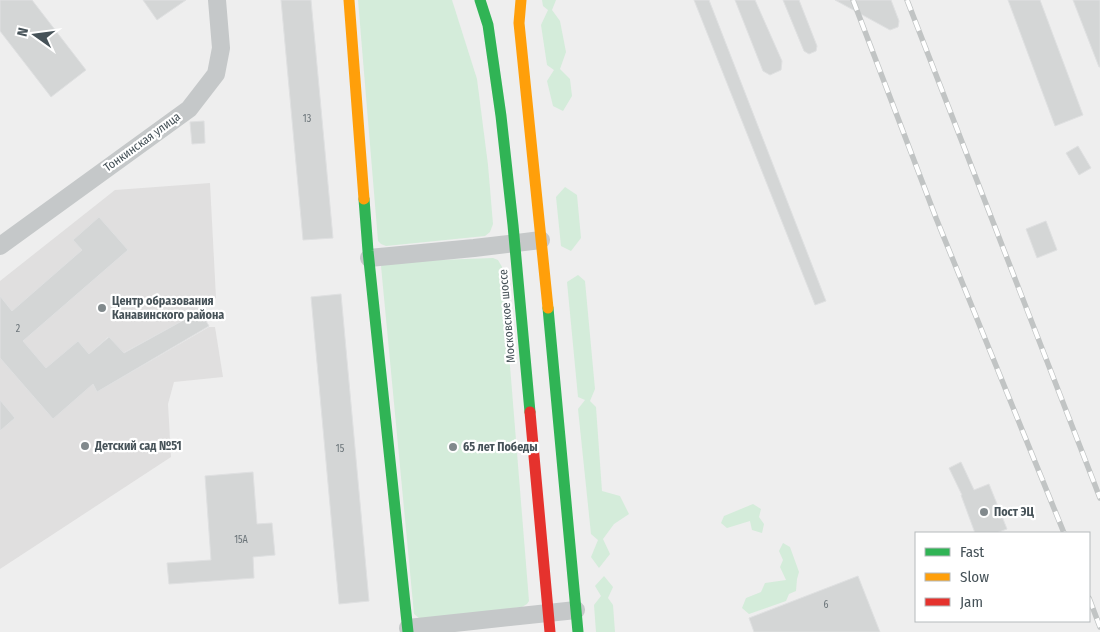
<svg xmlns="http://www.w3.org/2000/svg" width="1100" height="632" viewBox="0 0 1100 632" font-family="'Fira Sans Condensed',sans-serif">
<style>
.education{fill:#e0dfdf}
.green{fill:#d4ecda}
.building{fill:#d4d6d6;stroke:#dfe0e1}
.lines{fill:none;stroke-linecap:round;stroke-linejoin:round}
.street{stroke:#c5c8c9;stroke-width:18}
.fast{stroke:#30b455;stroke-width:11}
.slow{stroke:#ff9f0a;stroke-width:11}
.jam{stroke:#e5322d;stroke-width:11}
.rail-casing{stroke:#c1c4c4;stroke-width:5.5}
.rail{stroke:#fff;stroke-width:4;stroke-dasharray:11;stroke-linecap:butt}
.poi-dot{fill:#81898c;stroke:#fff;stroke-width:2}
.labels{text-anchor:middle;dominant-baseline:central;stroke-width:4.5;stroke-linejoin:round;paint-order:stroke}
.number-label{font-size:10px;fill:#6b7479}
.street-label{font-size:12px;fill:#465258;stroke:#fff}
.poi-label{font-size:12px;font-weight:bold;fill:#465258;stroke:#fff;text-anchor:start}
</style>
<rect width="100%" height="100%" fill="#eee"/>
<polygon class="education" points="210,183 216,298 200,311 123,353 108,337 89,354 78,341 61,356 92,383 97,392 209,327 215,327 223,377 174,382 168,404 171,457 0,569 0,281 115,190"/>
<g class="green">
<polygon points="358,0 452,0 477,79 488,165 493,224 490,232 485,236 386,246 381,244 378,241"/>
<polygon points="542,0 556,0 552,10 560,21 566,52 560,69 570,79 572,96 563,111 553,106 547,81 554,70 547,65 541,25 548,10 543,6"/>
<polygon points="565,187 577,195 581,238 571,251 561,246 556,197"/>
<polygon points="493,258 498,260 502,267 529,601 527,604 522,607 425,619 419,618 414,614 381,266 385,262"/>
<polygon points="578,275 585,281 595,389 590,401 596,407 602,491 620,496 629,514 614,524 603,539 610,554 599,568 591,557 598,540 591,534 578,409 585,400 578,397 567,282"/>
<polygon points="753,504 761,509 759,517 764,524 762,533 752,530 750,521 727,528 721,523 724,516"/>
<polygon points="783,543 790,547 799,572 797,579 796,591 789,594 786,601 749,614 742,608 746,598 761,592 765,583 786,580 780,567 783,560 779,551"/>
<polygon points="604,576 613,587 608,598 613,605 615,632 596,632 594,605 601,596 595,586"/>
</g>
<g class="building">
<polygon points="0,0 32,0 86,70 51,97 0,31"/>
<polygon points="143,0 186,0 157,20"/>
<polygon points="281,0 311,0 333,238 303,240"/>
<polygon points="694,0 709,0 826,301 815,305"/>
<polygon points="735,0 755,0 782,61 781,70 770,75 763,71"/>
<polygon points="783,0 799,0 817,46 816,51 809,54 804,51"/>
<polygon points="835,0 891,0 899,21 898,27 890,30"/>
<polygon points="1008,0 1040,0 1083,115 1055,126"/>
<polygon points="1073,0 1100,0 1100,67 1099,67"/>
<polygon points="204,121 205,143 192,144 190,122"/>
<polygon points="1078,146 1091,168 1079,175 1066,153"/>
<polygon points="99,217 128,250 23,341 46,368 78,341 89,354 109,337 124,353 200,311 209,326 97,392 93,384 53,419 0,358 0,296 12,311 82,250 73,240"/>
<polygon points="1046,221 1057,250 1037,258 1026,229"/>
<polygon points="341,294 369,601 339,604 311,297"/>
<polygon points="0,400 15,418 0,431"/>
<polygon points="961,462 974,490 989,484 1007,529 996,533 975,533 961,495 962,495 949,468"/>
<polygon points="253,472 257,524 272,523 275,555 253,557 254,578 169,584 167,563 211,560 205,476"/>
<polygon points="858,576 880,632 754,632 749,618"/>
</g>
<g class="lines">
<g class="street">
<polyline points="0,246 189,109 216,74 221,48 217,0"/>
<polyline points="369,258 474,248 541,240"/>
<polyline points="408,628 576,610"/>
</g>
<g class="fast">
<polyline points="480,0 488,25 501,116 513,225 530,412"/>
<polyline points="364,199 368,251 408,632"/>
<polyline points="548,308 578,632"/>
</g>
<g class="slow">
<polyline points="349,0 364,199"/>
<polyline points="521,0 519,23 548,308"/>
</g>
<polyline class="jam" points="530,412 550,632"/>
<g class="rail-casing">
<g id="rail">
<polyline points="853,0 936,218 1064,533"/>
<polyline points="907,0 1100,498"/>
<polyline points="1089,598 1100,627"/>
</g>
</g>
<use href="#rail" class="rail"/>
</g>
<g class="poi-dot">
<circle cx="102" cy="308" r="5"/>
<circle cx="85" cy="446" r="5"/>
<circle cx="453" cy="447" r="5"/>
<circle cx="984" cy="512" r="5"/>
</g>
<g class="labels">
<g class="number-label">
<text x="307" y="119">13</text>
<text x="18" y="329">2</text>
<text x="340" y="449">15</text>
<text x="241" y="540">15А</text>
<text x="826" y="605">6</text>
</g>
<g class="street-label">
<text transform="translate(142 142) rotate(-36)">Тонкинская улица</text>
<text transform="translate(507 316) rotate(-95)">Московское шоссе</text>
</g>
<g class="poi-label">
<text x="112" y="301">Центр образования<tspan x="112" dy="14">Канавинского района</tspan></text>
<text x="95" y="446">Детский сад №51</text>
<text x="463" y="447">65 лет Победы</text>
<text x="994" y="512">Пост ЭЦ</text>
</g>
</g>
<rect x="915" y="532" width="175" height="90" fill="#ffffff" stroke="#b5babc"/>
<rect x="925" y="548" width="25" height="8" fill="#30b455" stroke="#b5babc"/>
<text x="960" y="557" font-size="15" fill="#465258">Fast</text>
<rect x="925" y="573" width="25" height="8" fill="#ff9f0a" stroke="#b5babc"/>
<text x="960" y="582" font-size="15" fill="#465258">Slow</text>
<rect x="925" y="598" width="25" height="8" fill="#e5322d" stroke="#b5babc"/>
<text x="960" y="607" font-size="15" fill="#465258">Jam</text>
<g transform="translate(35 35) rotate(284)" stroke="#ffffff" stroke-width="4" paint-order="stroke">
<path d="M0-4L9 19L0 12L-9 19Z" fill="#465258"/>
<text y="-8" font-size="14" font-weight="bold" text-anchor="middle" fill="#465258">N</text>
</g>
</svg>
